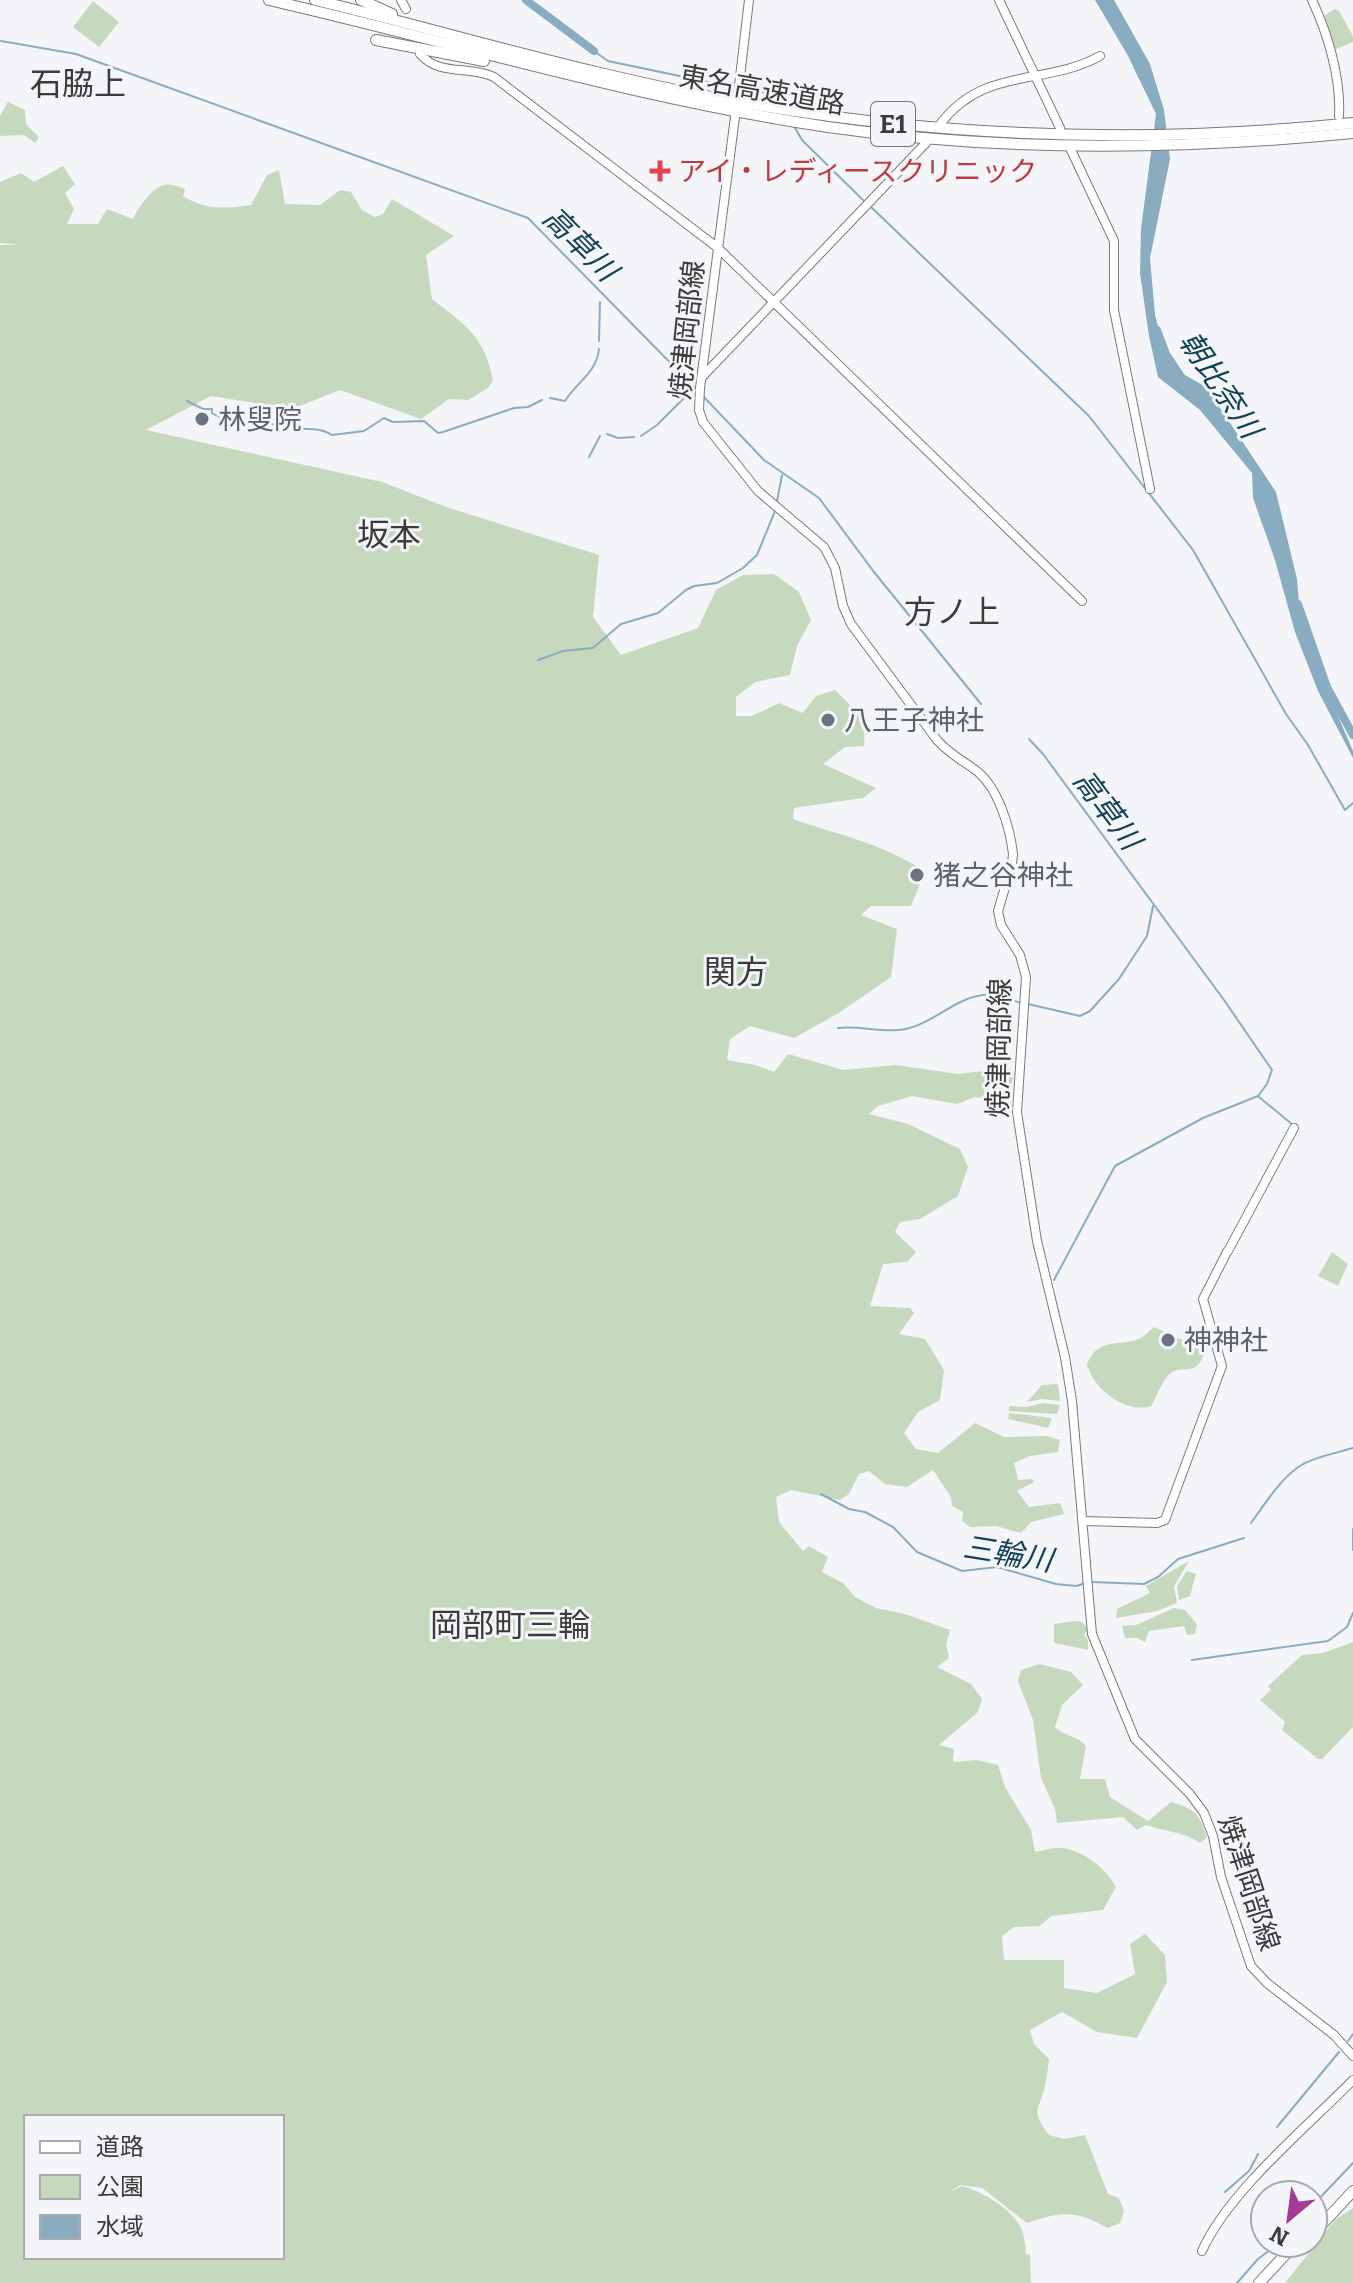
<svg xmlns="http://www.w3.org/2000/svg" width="1353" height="2283" viewBox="0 0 1353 2283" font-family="Bitter,'Noto Sans JP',serif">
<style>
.green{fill:#c6d9be;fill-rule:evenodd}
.water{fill:#89acc0}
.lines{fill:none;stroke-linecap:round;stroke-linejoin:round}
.stream{stroke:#89acc0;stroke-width:2}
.river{stroke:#89acc0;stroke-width:8}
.secondary-casing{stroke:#7a7a7d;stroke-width:10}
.highway-casing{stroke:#7a7a7d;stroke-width:12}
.secondary{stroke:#fff;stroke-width:8}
.highway{stroke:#fff;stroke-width:10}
.health-dot{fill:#e0444e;stroke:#f4f5f8;stroke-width:3}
.worship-dot{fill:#6b7280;stroke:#f4f5f8;stroke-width:3}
.labels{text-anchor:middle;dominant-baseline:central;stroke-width:6;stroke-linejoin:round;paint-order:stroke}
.shield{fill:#f4f5f8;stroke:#727374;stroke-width:2}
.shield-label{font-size:26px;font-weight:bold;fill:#3b3b3c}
.street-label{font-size:28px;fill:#3b3b3c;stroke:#f4f5f8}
.health-label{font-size:28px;fill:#be3a42;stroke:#f4f5f8;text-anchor:start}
.worship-label{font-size:28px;fill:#5b616d;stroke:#f4f5f8;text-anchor:start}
.water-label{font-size:30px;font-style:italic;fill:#124257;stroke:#f4f5f8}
.quarter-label{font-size:32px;fill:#3b3b3c;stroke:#f4f5f8}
</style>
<rect width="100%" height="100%" fill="#f4f5f8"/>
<g class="green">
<polygon points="93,1 119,22 99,47 73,27"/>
<polygon points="1335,9 1339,11 1353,36 1353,42 1334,50 1325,18 1325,15"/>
<polygon points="8,102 25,110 26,124 39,137 35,143 24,135 0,136 0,116"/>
<path d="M63,166L75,184L65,193L74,209L67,224H98L107,209L133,219C138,208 152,187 165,185C171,183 179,187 185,189L183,196C205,210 226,209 251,205L267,175L279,170L285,204L320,205L340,190L351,192L362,210L375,217L383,214L392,199L454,236L426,255L432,299C465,325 484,335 493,380L488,388L468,400L449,399L421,419L340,390L292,409L211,396L146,430L382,482L449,508L599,555L593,617L621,655L698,628L716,590L743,575L774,574L799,592L811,620L797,646L790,675L755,682L736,697V716H752L779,703L803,713L816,696L835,690C854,709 867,718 864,746L845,747L823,764L876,788L863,798L794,808L793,819C842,836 878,842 925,871L911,906H871L861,915L897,929L891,977L839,1013L794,1038L750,1026L730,1039L727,1060L755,1065L774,1072L788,1054L843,1070L896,1065L958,1074L1010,1068L1013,1076L1009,1103L975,1097L957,1104L912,1096L878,1106L869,1114L908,1124L960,1149L968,1167L958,1196L920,1219L900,1222L895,1232L916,1252L907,1262L883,1264L870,1306L910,1308L914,1313L899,1334L925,1339L944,1370L940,1400L918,1412L904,1433L916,1449L938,1453L975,1423L1004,1437L1047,1436L1060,1440L1058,1452L1030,1456L1014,1463L1018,1480L1032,1479L1034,1482L1017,1491L1029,1507L1060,1503L1064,1514L1031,1522L1021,1533L996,1526L970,1527L962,1521L963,1512L952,1506L951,1497L933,1470L907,1487L885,1484L869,1471L859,1474L849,1494L840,1500L791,1490L776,1497L779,1522L803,1551L809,1546L828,1557L822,1572L843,1583L855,1597L876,1608L905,1614L950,1630L946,1645L949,1658L937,1667L971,1684L982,1699L978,1712L939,1745L954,1749L953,1762L977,1760L998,1765L1005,1787L1031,1830L1035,1852C1043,1851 1053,1847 1061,1848C1083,1850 1106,1868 1116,1887L1103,1910L1051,1916L1040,1926L1014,1927L1002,1936L1004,1960H1064V1988L1097,1993L1135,1974L1130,1944L1145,1934L1165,1955L1167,1982L1137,2038L1097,2032L1062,2012L1030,2030L1034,2044L1049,2059C1048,2068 1047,2077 1045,2086C1039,2112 1030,2109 1049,2135L1064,2139L1085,2135L1108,2194L1119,2198L1124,2211L1120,2223L1108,2228C1074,2210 1063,2211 1027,2223L982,2188L960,2185L950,2192L962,2186C983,2192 1011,2208 1021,2228C1025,2235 1025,2247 1026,2254L1030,2255L1031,2283H0V245H21L0,243V182L21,173L34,182ZM26,2117H282V2257H26Z"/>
<polygon points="1332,1252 1348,1264 1338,1286 1318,1276"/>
<path d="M1154,1327L1205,1350C1197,1382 1180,1360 1167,1377C1160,1385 1157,1397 1151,1406C1128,1414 1098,1392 1090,1372C1088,1366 1085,1367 1089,1360C1100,1338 1121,1346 1139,1339C1145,1336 1149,1331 1154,1327Z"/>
<polygon points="1058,1384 1060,1401 1042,1399 1027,1402 1042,1385"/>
<polygon points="1043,1403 1060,1405 1057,1414 1009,1411 1009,1406 1026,1407"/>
<polygon points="1009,1413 1052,1418 1048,1428 1008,1419"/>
<polygon points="1189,1561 1174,1586 1177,1603 1157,1611 1116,1618 1117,1609 1150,1593 1146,1586"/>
<polygon points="1187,1571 1196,1574 1190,1596 1179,1600 1177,1586"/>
<polygon points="1174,1608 1185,1610 1197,1624 1195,1634 1187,1635 1184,1626 1149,1631 1145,1642 1137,1638 1125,1638 1122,1626 1136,1625"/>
<polygon points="1075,1621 1082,1622 1088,1629 1084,1635 1088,1640 1088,1650 1054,1643 1054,1624"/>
<polygon points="1353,1642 1353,1727 1322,1759 1318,1759 1282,1730 1285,1722 1260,1700 1271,1690 1268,1686 1302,1655 1323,1653"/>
<path d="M1039,1664L1071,1672L1083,1685L1062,1705L1055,1727C1065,1737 1077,1735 1086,1746L1080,1779H1105L1110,1797L1148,1821L1171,1802C1195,1809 1199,1813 1207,1837L1200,1843C1180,1830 1168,1833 1146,1825L1137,1830L1123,1817L1057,1823L1055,1809L1041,1778L1033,1720L1018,1681L1021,1670Z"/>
<polygon points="1353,2208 1353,2283 1285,2283 1335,2220"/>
</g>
<polygon class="water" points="1095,0 1114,0 1150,64 1164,110 1170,159 1150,258 1155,315 1169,366 1206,387 1276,492 1297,579 1300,616 1320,674 1353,751 1353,758 1318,691 1295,632 1275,560 1253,498 1252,473 1200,410 1158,377 1149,336 1140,273 1141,229 1156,114 1127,54"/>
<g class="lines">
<g class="stream">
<polyline points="1,41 76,54 528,218 698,391"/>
<polyline points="594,51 608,61 737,88"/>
<polyline points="744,89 782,96 787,105"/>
<polyline points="794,126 802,140 866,203"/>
<polyline points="871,207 1089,416 1193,550 1286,714 1308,745 1345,810 1353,803"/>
<polyline points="599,341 600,302"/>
<polyline points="702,395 764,460 819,498 874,572 981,704"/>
<path d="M550,398L565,401C576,383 597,372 599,349"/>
<path d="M187,401L203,409H212V413C226,422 234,417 248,415C261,413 270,426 283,428C299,430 318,426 332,435L364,431L384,418L393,422L424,421L438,433L443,432L514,408L528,407L542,400"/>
<polyline points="607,434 618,438 634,437"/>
<polyline points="641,436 657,425 689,393"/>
<polyline points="589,457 600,436"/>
<polyline points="777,501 782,475"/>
<polyline points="538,660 563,651 593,648 621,624 658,613 686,590 694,586 717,583 743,568 757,555 775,511"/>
<polyline points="1029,739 1043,754 1224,1000 1272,1070 1267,1084 1258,1096 1203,1118 1115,1166 1054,1280"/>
<polyline points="1028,1004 1080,1016 1090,1011 1119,979 1147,936 1153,906"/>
<path d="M838,1028C861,1025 882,1034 906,1029C935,1023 961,992 992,995C1002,996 1012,1001 1022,1003"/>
<polyline points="1259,1097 1293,1125"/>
<polyline points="821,1494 849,1509 865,1512 893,1527 917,1552 962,1571 997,1567 1056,1584 1076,1586 1086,1583"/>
<path d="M1251,1523C1265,1504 1282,1476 1303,1464C1318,1456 1337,1453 1353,1448"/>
<polyline points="1353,1529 1353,1550"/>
<polyline points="1092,1582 1144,1584 1158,1577 1178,1559 1244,1538"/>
<polyline points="1192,1660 1328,1641 1347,1627 1353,1613"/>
<polyline points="1348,2041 1353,2034"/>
<polyline points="1277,2127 1339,2052"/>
<polyline points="1225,2192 1249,2171 1258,2154"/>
<polyline points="1313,2205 1353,2163"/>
<polyline points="1237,2283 1258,2259 1279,2243"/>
</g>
<g class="river">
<polyline points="526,0 594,51"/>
<polyline points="1157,330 1166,354 1182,378"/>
<polyline points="1298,604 1327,687 1353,735"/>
</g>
<g class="secondary-casing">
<g id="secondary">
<polyline points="401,0 406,9"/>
<polyline points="999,0 1060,128"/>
<path d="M1312,0C1328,34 1341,78 1339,116"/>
<path d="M420,54C440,77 469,65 494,77L718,248L1082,601"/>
<polyline points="738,94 749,0"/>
<path d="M735,117L700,388L699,410L703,422L758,491L824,547L835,568L843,606L851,624L937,740C949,754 964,761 978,772C999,790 1010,828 1013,854L1012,864L998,911L1001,925L1020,955L1026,977L1017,1112L1037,1241L1065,1357L1072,1401L1092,1634L1135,1739L1190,1794L1204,1813L1213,1836L1221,1877L1251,1966L1267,1983L1334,2035L1353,2056"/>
<path d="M941,123C985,66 1046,86 1100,56"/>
<polyline points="1071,150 1114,241 1114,310 1150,489"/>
<polyline points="702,377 926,143"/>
<polyline points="1228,1251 1294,1128"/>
<polyline points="1084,1521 1157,1523 1165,1520 1222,1366 1203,1299 1227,1252"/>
<path d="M1202,2251C1228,2192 1307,2127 1353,2080"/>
</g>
</g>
<g class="highway-casing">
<g id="highway">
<path d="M269,0C455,43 638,99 828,127C1002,152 1179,150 1353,133"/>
<path d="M315,0C458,35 599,78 744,103C946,138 1149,144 1353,123"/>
<polyline points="361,0 392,14"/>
<polyline points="376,40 484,61"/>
<polyline points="1313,2234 1353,2191"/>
<polyline points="1259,2283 1296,2243"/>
</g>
</g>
<use href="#secondary" class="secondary"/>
<use href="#highway" class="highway"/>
</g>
<path class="health-dot" d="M656 159h8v8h8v8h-8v8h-8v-8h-8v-8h8z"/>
<g class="worship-dot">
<circle cx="202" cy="419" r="8"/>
<circle cx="828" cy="720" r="8"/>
<circle cx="917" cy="875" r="8"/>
<circle cx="1168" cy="1340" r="8"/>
</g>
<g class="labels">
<rect class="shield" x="871" y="102" width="44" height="44" rx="6"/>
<g class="shield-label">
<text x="893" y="124">E1</text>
</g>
<g class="street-label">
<text transform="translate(762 90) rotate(10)">東名高速道路</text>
<text transform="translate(687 330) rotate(-84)">焼津岡部線</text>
<text transform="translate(999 1048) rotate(-89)">焼津岡部線</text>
<text transform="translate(1249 1883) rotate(72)">焼津岡部線</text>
</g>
<g class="health-label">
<text x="678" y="171">アイ・レディースクリニック</text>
</g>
<g class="worship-label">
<text x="218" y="419">林叟院</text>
<text x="844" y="720">八王子神社</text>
<text x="933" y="875">猪之谷神社</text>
<text x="1184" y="1340">神神社</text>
</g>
<g class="water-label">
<text transform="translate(580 244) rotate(45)">高草川</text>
<text transform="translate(1220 385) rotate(56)">朝比奈川</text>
<text transform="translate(1107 810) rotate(53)">高草川</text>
<text transform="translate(1008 1554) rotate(9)">三輪川</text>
</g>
<g class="quarter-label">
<text x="78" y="84">石脇上</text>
<text x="389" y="535">坂本</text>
<text x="952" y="612">方ノ上</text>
<text x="736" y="972">関方</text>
<text x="510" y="1625">岡部町三輪</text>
</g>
</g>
<rect x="24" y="2115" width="260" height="144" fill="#f4f5f8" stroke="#aaabad" stroke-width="2"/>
<rect x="40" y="2141" width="40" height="12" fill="#ffffff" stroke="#aaabad" stroke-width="2"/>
<text x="96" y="2155" font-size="24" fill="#3b3b3c">道路</text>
<rect x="40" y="2175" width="40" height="24" fill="#c6d9be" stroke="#aaabad" stroke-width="2"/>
<text x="96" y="2195" font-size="24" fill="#3b3b3c">公園</text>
<rect x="40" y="2215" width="40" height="24" fill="#89acc0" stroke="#aaabad" stroke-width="2"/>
<text x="96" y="2235" font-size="24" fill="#3b3b3c">水域</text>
<g transform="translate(1289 2219) rotate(209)"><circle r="38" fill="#f4f5f8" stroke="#aaabad" stroke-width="2"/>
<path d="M0-6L14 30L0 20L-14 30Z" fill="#a63896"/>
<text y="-12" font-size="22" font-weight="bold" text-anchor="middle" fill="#3b3b3c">N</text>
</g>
</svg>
